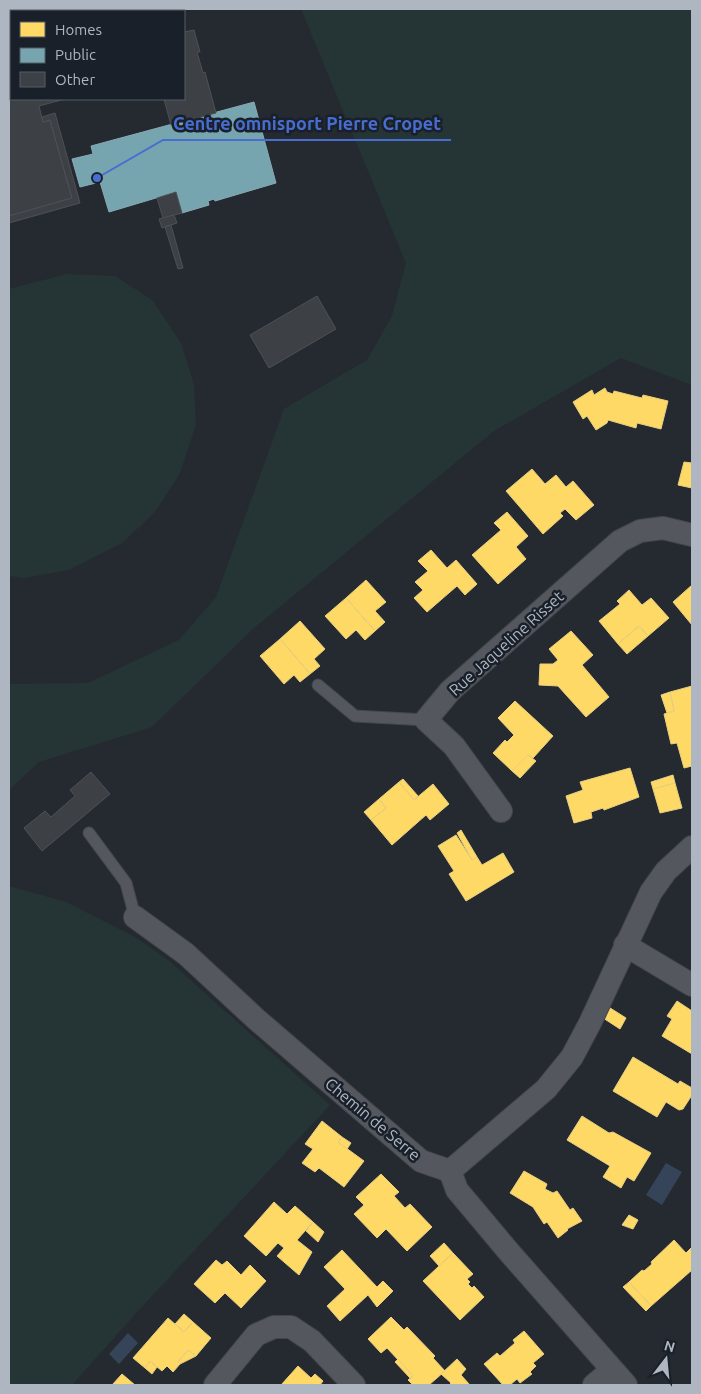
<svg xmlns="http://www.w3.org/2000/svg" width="701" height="1394" viewBox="0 0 701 1394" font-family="Ubuntu,sans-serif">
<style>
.green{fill:#253536}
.water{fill:#354458}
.homes{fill:#ffd966;stroke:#e7ce81}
.public{fill:#76a5af;stroke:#87aab4}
.building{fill:#3d4146;stroke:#4c5157}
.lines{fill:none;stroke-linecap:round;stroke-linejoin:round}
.lane-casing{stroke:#42464a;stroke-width:13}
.street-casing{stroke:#42464a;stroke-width:24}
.lane{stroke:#54585e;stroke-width:11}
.street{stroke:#54585e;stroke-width:22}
.labels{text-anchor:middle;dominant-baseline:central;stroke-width:5;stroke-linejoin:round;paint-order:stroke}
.street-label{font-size:16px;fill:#aeb6c1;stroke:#192029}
.leader{fill:none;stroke:#486dd1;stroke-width:2}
.callout-dot{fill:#486dd1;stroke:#192029;stroke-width:2}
.callout-label{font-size:18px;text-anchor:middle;font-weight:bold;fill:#486dd1;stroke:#192029;stroke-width:5;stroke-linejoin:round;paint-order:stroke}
</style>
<rect width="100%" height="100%" fill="#252a30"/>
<g class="green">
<polygon points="301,9 692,9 692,385 621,358 494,431 254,628 152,727 39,762 9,790 9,684 88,683 179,640 216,597 284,409 367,360 392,316 406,263"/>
<polygon points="67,274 115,276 152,300 181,343 194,385 196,425 180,473 155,512 122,543 69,570 24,578 9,576 9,289"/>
<polygon points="9,886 66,902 135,937 168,960 330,1105 138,1311 72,1385 9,1385"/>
</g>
<g class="water">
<polygon points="666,1163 682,1172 662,1205 646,1195"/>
<polygon points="128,1333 138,1343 119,1364 109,1354"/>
</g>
<g class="homes">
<polygon points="605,388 607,392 613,394 614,391 642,398 643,395 668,401 661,429 637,423 636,428 608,420 607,423 596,430 587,416 583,419 573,402 592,390 594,395"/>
<polygon points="684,462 692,463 692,488 678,485"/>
<polygon points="532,469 545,484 556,475 566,487 573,481 594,505 576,520 565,509 560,513 563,516 543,534 506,491"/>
<polygon points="507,512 528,536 516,547 526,559 498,584 472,555 501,530 494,523"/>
<polygon points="431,550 447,568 456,560 477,584 465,595 457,586 427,612 414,598 423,590 415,582 428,571 418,561"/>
<polygon points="366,580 386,602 375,611 385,622 375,631 346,598"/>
<polygon points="692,585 692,625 673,602"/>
<polygon points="629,590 642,605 651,598 669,618 648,636 639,626 618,644 599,621 620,604 617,601"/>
<polygon points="346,598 375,631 365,640 356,630 346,639 325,616"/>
<polygon points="300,621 325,649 314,659 320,666 310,674 280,639"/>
<polygon points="639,626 648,636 627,654 618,644"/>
<polygon points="571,631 593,655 582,665 609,697 586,717 558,686 539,685 540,664 553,664 558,660 549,649"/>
<polygon points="280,639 310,674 300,682 294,675 284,684 260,656"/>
<polygon points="692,686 692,766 684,768 677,743 671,744 664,714 674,711 670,692"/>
<polygon points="670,692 674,711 667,713 661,695"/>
<polygon points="515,701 553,736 533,758 528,755 512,771 493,753 505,740 507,742 514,735 498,718"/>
<polygon points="528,755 536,761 520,778 512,771"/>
<polygon points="630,768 639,797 604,810 603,808 591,812 592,818 574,823 566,796 583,790 580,782"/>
<polygon points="673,775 675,783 653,789 651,782"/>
<polygon points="403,779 418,796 414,800 399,782"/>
<polygon points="399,782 414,800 433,784 449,804 430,820 426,815 392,845 371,820 386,808 379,799"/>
<polygon points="675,783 682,808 660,813 653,789"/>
<polygon points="379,799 386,808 371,820 364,812"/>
<polygon points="461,830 477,857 472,860 457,833"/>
<polygon points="456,835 472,860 477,857 482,865 503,853 514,872 466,901 449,874 454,871 438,846"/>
<polygon points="677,1001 692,1011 692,1054 662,1036 672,1019 667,1016"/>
<polygon points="607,1006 626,1018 620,1029 600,1016"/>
<polygon points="633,1057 678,1084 680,1081 692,1088 692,1095 683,1109 679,1110 666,1102 657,1117 613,1091"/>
<polygon points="582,1116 609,1133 613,1132 651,1153 634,1181 627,1177 621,1188 603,1177 610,1166 567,1140"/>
<polygon points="322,1121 342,1137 338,1142 364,1161 344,1187 319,1168 315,1172 302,1163 313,1149 305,1144"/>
<polygon points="342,1137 351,1143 347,1149 338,1142"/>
<polygon points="524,1171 547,1184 545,1189 553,1193 557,1191 570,1210 573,1208 582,1221 567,1229 568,1230 558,1238 547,1222 544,1224 533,1207 510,1193"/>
<polygon points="381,1174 399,1192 394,1196 405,1208 410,1204 432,1227 407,1251 386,1229 377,1238 354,1214 364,1205 356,1197"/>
<polygon points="274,1202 287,1214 295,1206 313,1222 297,1240 312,1252 299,1275 277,1256 284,1248 278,1243 266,1256 244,1236"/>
<polygon points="629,1215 638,1220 633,1229 622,1225"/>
<polygon points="313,1222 324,1232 318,1242 306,1231"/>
<polygon points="674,1240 686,1253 691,1248 692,1249 692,1270 651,1306 629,1282 642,1270 644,1271 652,1264 651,1262"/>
<polygon points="444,1243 453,1253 439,1266 430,1256"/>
<polygon points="342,1250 377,1287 383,1281 393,1291 377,1307 368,1295 340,1321 327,1306 345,1289 324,1267"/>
<polygon points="453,1253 473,1274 467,1279 470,1282 468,1284 472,1288 474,1286 484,1297 460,1320 423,1281"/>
<polygon points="216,1260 222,1265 227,1261 241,1275 250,1265 266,1281 241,1308 225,1293 215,1303 194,1284"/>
<polygon points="629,1282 651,1306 646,1311 623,1287"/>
<polygon points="184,1314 193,1322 184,1332 175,1324"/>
<polygon points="391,1317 404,1330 407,1327 435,1356 433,1358 445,1371 429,1385 413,1385 408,1380 413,1376 387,1348 381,1353 368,1339"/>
<polygon points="168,1318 184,1332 193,1322 211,1338 196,1356 188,1350 178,1362 180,1364 173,1372 167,1366 162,1371 150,1361 145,1368 133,1358"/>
<polygon points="524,1331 544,1354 533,1363 536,1366 530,1372 532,1374 520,1383 517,1379 510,1385 503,1385 484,1364 497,1353 500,1356 515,1343 513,1340"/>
<polygon points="188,1350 196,1356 180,1364 178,1362"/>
<polygon points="398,1359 413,1376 410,1378 395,1362"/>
<polygon points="457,1359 466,1369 461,1375 470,1385 449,1385 451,1383 441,1374"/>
<polygon points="150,1361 157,1367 152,1374 145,1368"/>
<polygon points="298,1366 311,1378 315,1374 323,1381 320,1385 281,1385"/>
<polygon points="122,1374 135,1385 112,1385"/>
</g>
<polygon class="public" points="254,102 276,183 215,201 214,199 208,201 209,205 182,213 176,192 109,212 100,182 80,187 72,159 93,154 91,146"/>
<g class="building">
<polygon points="194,30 200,52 197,52 203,73 205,72 216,113 171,125 164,99 184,99 184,32"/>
<polygon points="9,71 11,71 11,99 65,99 39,106 43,122 50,120 72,198 9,216"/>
<polygon points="55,113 80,203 9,223 9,216 72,198 50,120 43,122 42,117"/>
<polygon points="176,192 182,213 163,218 157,198"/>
<polygon points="174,215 177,223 162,228 159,219"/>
<polygon points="171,225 183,268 178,269 165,227"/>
<polygon points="317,296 336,329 269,368 250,335"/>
<polygon points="91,772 110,794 42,851 24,828 45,811 51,817 75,796 70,790"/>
</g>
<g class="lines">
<g class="lane-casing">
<g id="lane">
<polyline points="318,685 355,716 426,720"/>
<polyline points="89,833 126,883 135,917"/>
</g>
</g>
<g class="street-casing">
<g id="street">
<polyline points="501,811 454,746 426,720 450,691 620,541 640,531 663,528 692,535"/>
<polyline points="135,917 186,954 256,1019 421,1161 450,1171"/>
<polyline points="625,945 692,985"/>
<polyline points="450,1171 546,1089 572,1057 590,1023 651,892 666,871 692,847"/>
<polyline points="450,1171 457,1190 509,1252 626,1385"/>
<polyline points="215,1385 256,1335 274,1327 291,1327 312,1341 354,1385"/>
<polyline points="594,1385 612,1370"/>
</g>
</g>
<use href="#lane" class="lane"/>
<use href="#street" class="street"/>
</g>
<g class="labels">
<g class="street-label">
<text transform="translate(506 643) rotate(-42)">Rue Jaqueline Risset</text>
<text transform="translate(373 1119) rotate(40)">Chemin de Serre</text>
</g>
</g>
<path class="leader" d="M97 178L163 140H451"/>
<circle class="callout-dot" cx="97" cy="178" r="5"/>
<g class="callout-label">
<text x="307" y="130">Centre omnisport Pierre Cropet</text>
</g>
<rect width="701" height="1394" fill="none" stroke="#aeb6c1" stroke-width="20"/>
<rect x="10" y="10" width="175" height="90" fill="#192029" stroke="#555c66"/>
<rect x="20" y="22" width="25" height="15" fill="#ffd966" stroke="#555c66"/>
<text x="55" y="35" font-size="15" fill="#aeb6c1">Homes</text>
<rect x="20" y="48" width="25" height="15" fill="#76a5af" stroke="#555c66"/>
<text x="55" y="60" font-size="15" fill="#aeb6c1">Public</text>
<rect x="20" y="72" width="25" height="15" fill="#3d4146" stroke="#555c66"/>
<text x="55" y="85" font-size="15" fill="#aeb6c1">Other</text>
<g transform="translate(666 1359) rotate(16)" stroke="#192029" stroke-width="4" paint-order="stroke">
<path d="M0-4L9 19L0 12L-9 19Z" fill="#aeb6c1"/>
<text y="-8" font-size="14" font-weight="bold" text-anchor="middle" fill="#aeb6c1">N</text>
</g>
</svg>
